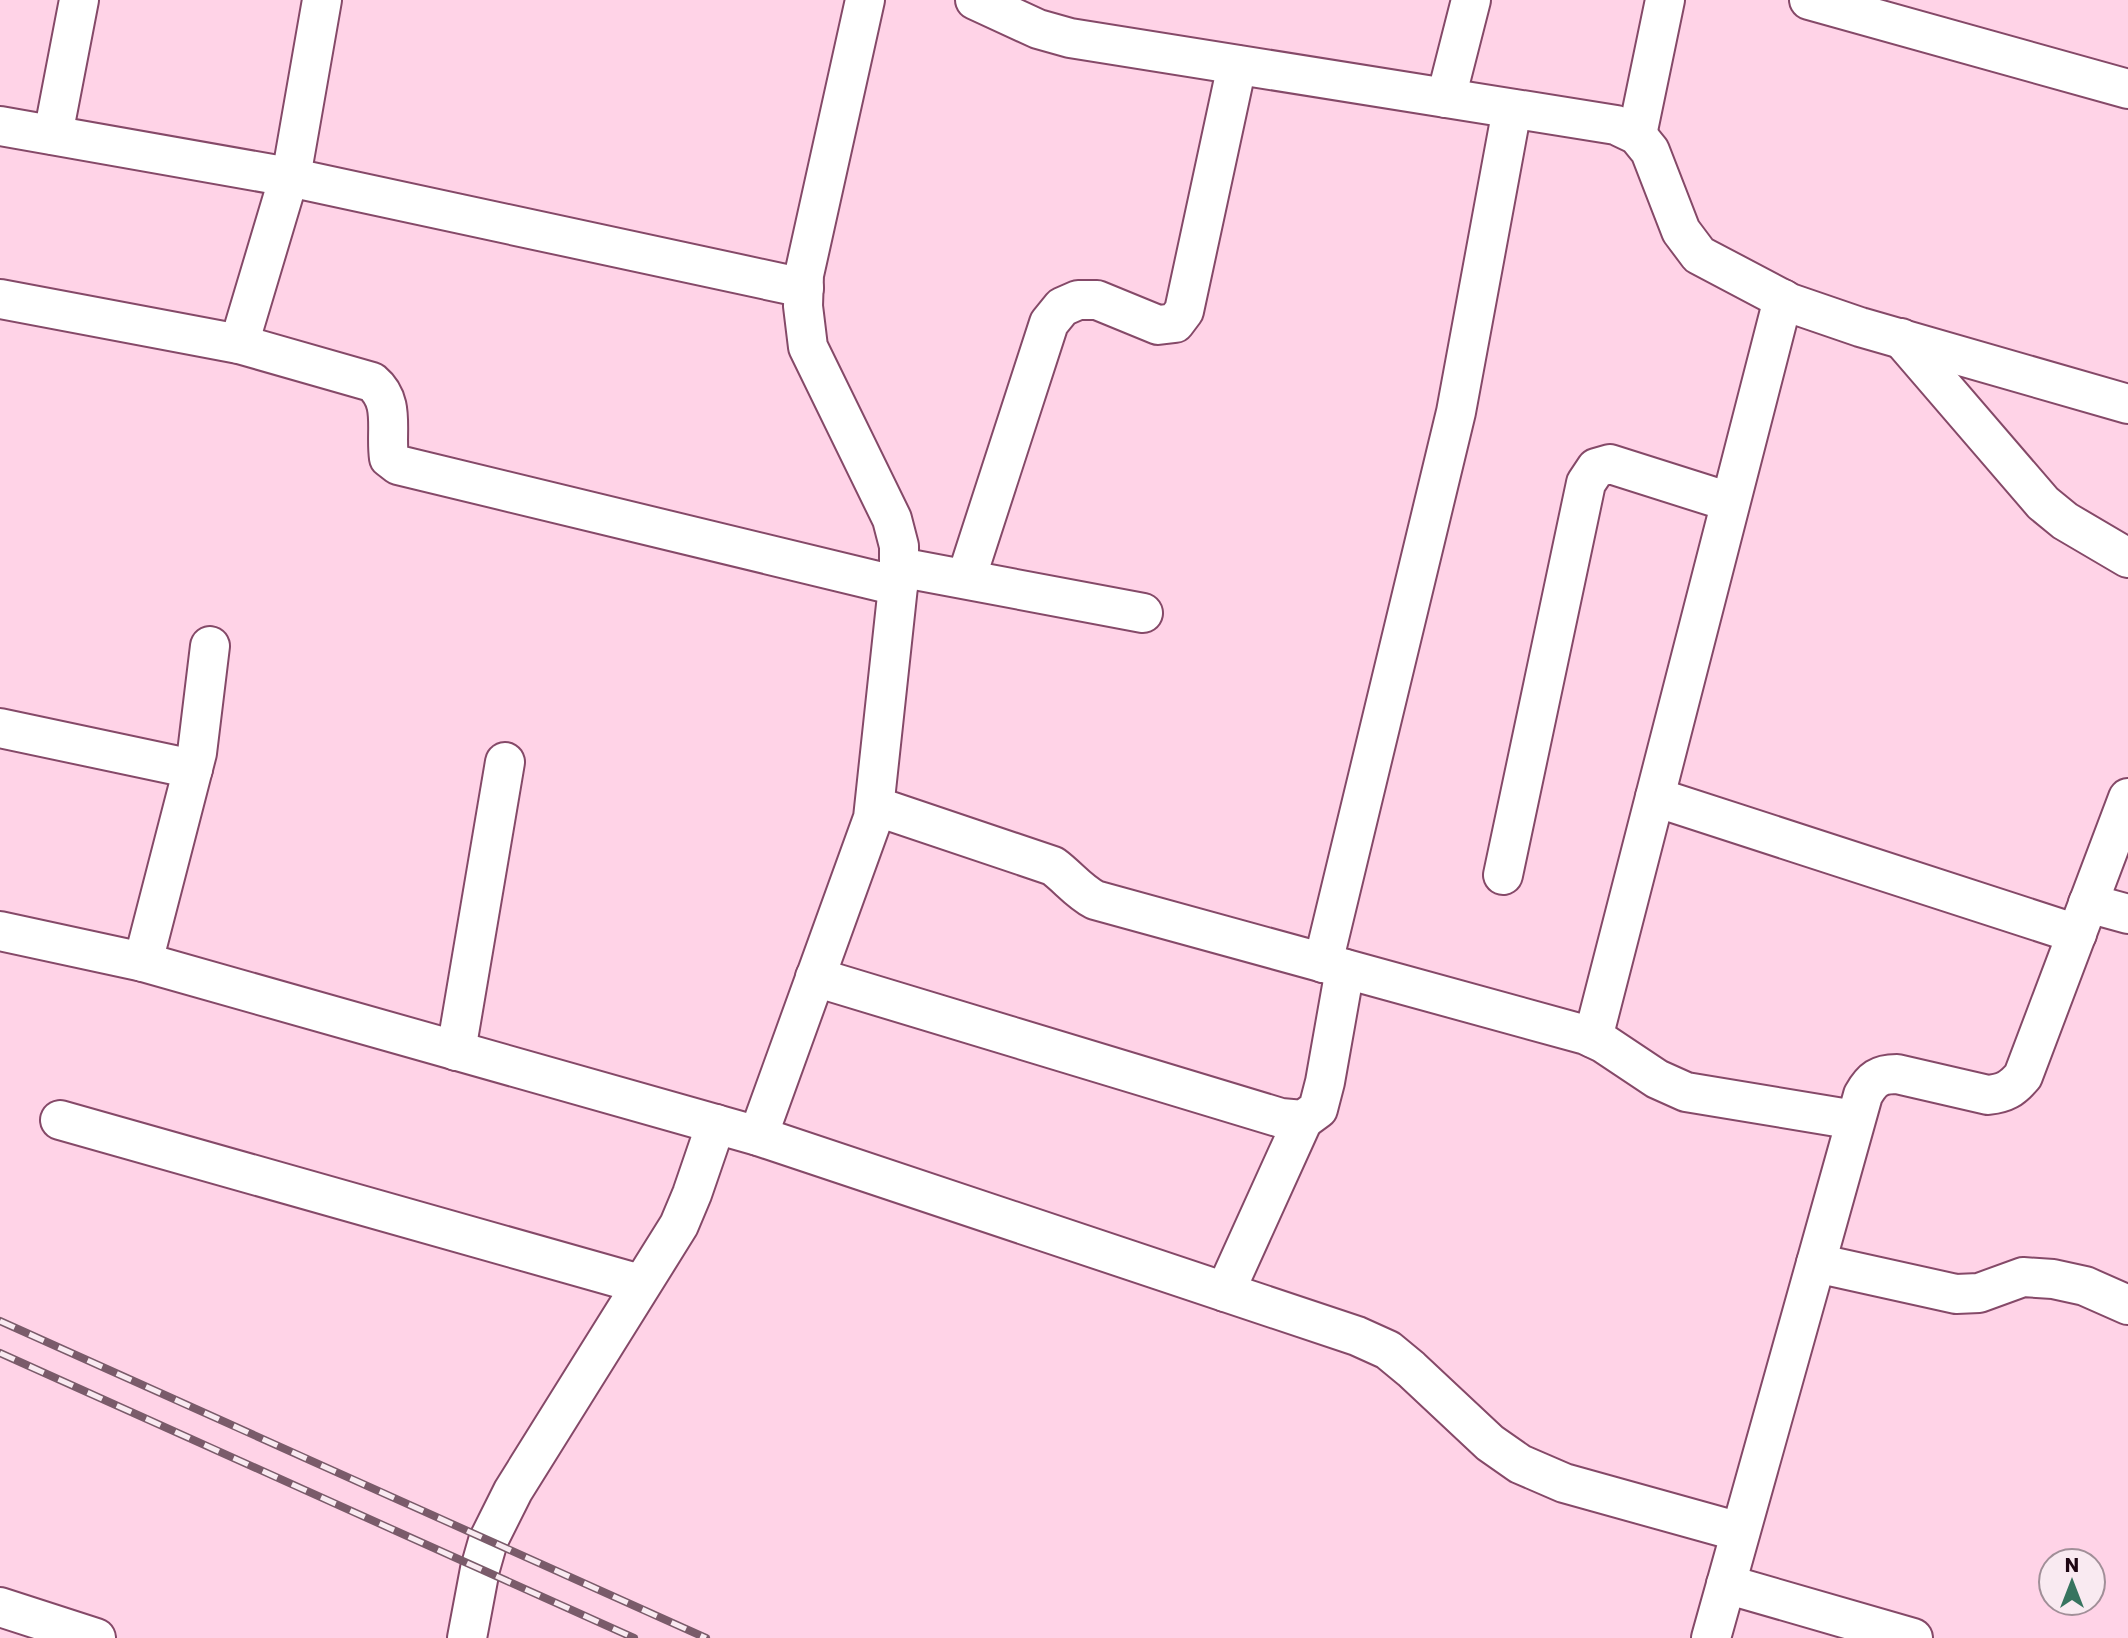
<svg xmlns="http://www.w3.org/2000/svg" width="2128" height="1638" viewBox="0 0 2128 1638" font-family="Poppins,sans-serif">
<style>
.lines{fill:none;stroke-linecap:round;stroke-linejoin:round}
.street-casing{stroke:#854968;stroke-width:42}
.street{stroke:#fff;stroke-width:38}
.rail-casing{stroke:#7a5b6a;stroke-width:8}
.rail{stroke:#f9eaf1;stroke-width:5;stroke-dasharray:16;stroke-linecap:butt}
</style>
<rect width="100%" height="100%" fill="#ffd3e7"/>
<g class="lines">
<g class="street-casing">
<g id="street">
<polyline points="975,0 1038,29 1070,38 1616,125 1637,135 1650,151 1681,231 1699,255 1790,303 1860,327 2128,404"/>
<polyline points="1809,0 2128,89"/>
<polyline points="1446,98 1471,0"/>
<polyline points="0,126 289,177 804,288"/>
<polyline points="53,135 79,0"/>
<polyline points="1637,135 1665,0"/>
<path d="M0,299L239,344L372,382C396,402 385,430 389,458L398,465L898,586"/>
<polyline points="1901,338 2043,503 2065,521 2128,558"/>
<polyline points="239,344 294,160 322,0"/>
<polyline points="899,567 1143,613"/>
<polyline points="966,579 1049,323 1062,307 1078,300 1097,300 1158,325 1175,323 1184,311 1237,65"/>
<polyline points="0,728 193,769"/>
<polyline points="1655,797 2077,934"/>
<path d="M875,806L1053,866C1068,877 1078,891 1095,900L1586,1035L1603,1043L1657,1079L1686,1092L1855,1120"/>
<polyline points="1503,875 1586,483 1596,468 1610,464 1730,502"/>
<polyline points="2088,903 2128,914"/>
<polyline points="0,931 143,962 758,1136 1357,1336 1388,1350 1411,1369 1490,1443 1520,1464 1564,1483 1740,1532"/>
<polyline points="143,962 197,753 210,646"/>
<polyline points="1323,963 1456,412 1512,109"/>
<polyline points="815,977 1281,1118 1303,1120 1318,1109 1325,1082 1345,969"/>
<polyline points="1593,1038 1783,299"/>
<polyline points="456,1051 505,762"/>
<polyline points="60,1120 640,1284"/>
<polyline points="758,1136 873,818 899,577 899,546 892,519 808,347 803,306 804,275 865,0"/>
<polyline points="1816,1263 1956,1294 1979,1293 2023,1277 2053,1279 2085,1286 2128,1305"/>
<polyline points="1225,1292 1303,1120"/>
<polyline points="1726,1584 1913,1638"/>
<polyline points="0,1607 96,1638"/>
<polyline points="467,1638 480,1569 488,1541 513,1491 679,1225 692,1194 716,1124"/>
<path d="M1711,1638L1863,1095C1872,1079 1879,1074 1897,1074L1988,1095C2005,1093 2012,1089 2023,1076L2128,798"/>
</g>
</g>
<use href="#street" class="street"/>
<g class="rail-casing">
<g id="rail">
<polyline points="0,1321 706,1638"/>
<polyline points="0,1353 634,1638"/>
</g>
</g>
<use href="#rail" class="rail"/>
</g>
<g transform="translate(2072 1582)"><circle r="33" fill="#f9eaf1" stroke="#a18f98" stroke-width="2"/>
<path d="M0-5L12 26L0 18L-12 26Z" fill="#37745f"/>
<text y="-10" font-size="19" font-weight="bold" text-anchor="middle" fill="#1e0713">N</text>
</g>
</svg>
